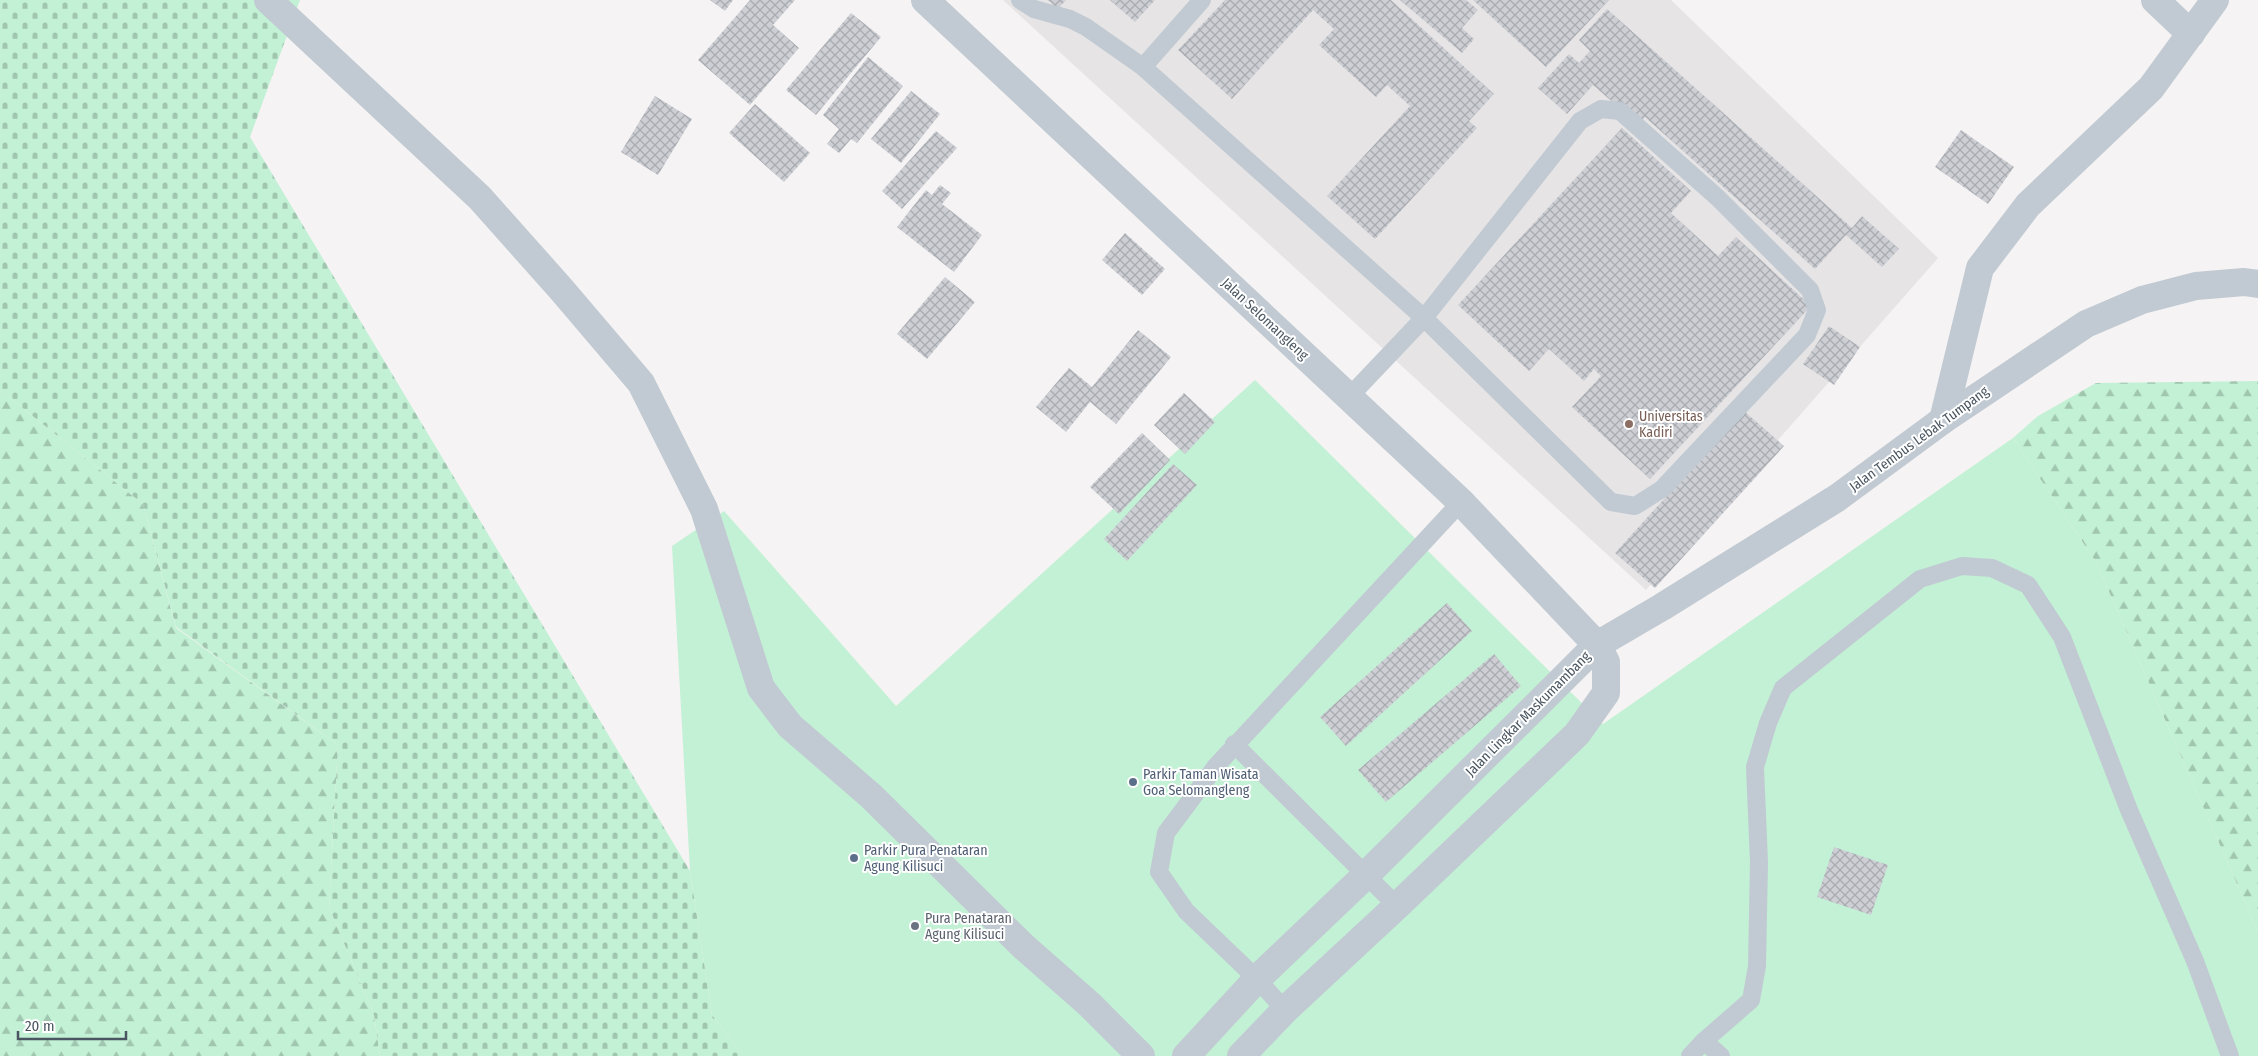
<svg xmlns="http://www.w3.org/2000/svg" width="2258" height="1056" viewBox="0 0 2258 1056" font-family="'Fira Sans Condensed',sans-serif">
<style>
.education{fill:#e6e4e5}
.green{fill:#c3f1d5}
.forest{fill:url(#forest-firs)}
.cemetery{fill:url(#cemetery-stones)}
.building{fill:url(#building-cross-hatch)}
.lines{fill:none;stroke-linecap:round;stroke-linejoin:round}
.service{stroke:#c1cad2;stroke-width:18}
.minor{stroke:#c1cad2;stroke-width:28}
.tertiary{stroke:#c1cad2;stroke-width:28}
.education-dot{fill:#8d6e63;stroke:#fff;stroke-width:2}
.service-dot{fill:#5c6f8a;stroke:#fff;stroke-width:2}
.worship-dot{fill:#6b7280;stroke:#fff;stroke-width:2}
.labels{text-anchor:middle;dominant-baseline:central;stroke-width:4;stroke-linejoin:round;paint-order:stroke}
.street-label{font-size:14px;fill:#4a5661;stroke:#fff}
.education-label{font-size:14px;fill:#785e54;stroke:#fff;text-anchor:start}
.service-label{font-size:14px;fill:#4e5e75;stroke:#fff;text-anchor:start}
.worship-label{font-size:14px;fill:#5b616d;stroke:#fff;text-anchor:start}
</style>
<defs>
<pattern id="forest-firs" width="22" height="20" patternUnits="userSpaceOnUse" patternTransform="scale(1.25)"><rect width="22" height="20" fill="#c3f1d5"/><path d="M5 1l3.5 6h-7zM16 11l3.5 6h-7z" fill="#a0c6b0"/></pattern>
<pattern id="cemetery-stones" width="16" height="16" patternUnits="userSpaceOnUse" patternTransform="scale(1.25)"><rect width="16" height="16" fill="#c3f1d5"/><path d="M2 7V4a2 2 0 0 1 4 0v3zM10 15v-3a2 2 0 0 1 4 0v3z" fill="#a0c6b0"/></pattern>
<pattern id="building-cross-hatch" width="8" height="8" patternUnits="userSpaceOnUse" patternTransform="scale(1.25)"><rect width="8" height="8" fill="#cdcfd5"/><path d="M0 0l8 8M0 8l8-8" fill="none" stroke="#a8abb0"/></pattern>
</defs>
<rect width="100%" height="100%" fill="#f5f3f3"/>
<polygon class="education" points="1003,0 1671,0 1938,258 1646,590"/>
<polygon class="green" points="1255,380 1603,724 2013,438 2096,562 2258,932 2258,1056 743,1056 712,1015 690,871 672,546 724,511 896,706"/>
<g class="forest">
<polygon points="2258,381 2258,932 2096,562 2013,438 2038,416 2096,383"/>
<polygon points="0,390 143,504 176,628 338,745 329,907 374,1015 380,1056 0,1056"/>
</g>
<polygon class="cemetery" points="0,0 300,0 250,137 690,871 712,1015 743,1056 380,1056 374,1015 329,907 338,745 176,627 143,504 0,390"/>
<g class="building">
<polygon points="710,0 733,0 725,11"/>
<polygon points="750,0 795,0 773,25 799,48 750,105 698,60"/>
<polygon points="1048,0 1066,0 1058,9"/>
<polygon points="1110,0 1155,0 1135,22"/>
<polygon points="1225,0 1391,0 1494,94 1469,121 1477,128 1375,239 1327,196 1410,106 1387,85 1376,97 1319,45 1334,29 1313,10 1232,99 1178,50"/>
<polygon points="1400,0 1466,0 1478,10 1462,28 1474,39 1462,53"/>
<polygon points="1473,0 1609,0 1546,67"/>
<polygon points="1607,9 1852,228 1862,216 1899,249 1882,267 1846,235 1815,269 1645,117 1639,125 1593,85 1567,114 1538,88 1569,54 1579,63 1590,51 1579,40"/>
<polygon points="851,13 881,37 816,115 786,90"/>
<polygon points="868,57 903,86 857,143 851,139 839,153 827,144 839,129 823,115"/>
<polygon points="911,91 940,114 901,163 871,139"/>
<polygon points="655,96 692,119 658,175 621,152"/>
<polygon points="755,104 810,153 784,182 729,133"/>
<polygon points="1622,128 1691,191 1671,213 1718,256 1736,237 1811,306 1650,479 1572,407 1601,376 1594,369 1584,381 1549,349 1529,371 1458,305"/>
<polygon points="1961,130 2014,167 1988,204 1935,167"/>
<polygon points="936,131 957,148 902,209 882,191"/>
<polygon points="940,185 951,193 942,204 982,235 954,272 897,227 926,190 932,195"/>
<polygon points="1125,233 1165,269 1142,295 1102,260"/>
<polygon points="945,277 975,302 927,359 897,334"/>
<polygon points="1829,326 1860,347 1834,385 1803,364"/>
<polygon points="1138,330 1171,357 1116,424 1090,402 1066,432 1036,407 1069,368 1092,387"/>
<polygon points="1184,393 1215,422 1185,454 1154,425"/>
<polygon points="1744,411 1784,446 1655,588 1615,553"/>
<polygon points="1142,433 1170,460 1119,514 1090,487"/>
<polygon points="1173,464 1197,485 1127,561 1104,539"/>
<polygon points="1447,603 1472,631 1346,746 1320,717"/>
<polygon points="1494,654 1521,686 1386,802 1358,770"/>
<polygon points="1834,847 1888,865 1871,915 1817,897"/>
</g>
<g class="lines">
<g class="service">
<polyline points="1020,0 1034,9 1070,19 1086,27 1143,67 1424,318 1349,397"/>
<polyline points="1143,67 1202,0"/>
<polygon points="1601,109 1620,111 1718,198 1810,290 1817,310 1807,335 1662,489 1635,506 1611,502 1424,318 1580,121"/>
<polyline points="1234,744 1397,906"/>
<polyline points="1285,1010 1257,979 1186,911 1159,872 1166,833 1216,766 1461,502"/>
<polyline points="1704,1041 1721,1056"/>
<polyline points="1690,1056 1704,1041 1751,1000 1757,966 1759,862 1755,767 1768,723 1783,688 1920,579 1962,566 1992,568 2028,585 2062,637 2129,810 2195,961 2230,1056"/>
</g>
<g class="minor">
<polyline points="268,0 480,198 561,289 641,383 704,509 761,688 790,726 871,796 1024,947 1089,1004 1141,1056"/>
<polyline points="2155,0 2191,34"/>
<polyline points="1943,420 1980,268 2028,205 2151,88 2215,0"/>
</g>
<g class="tertiary">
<polyline points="925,0 1461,502 1597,645 1606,662 1606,693 1577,734 1397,906 1285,1010 1241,1056"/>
<polyline points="1186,1056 1257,979 1366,875 1597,645 1662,607 1837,498 1943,420 2086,324 2142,300 2196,286 2244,282 2258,284"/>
</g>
</g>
<circle class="education-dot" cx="1629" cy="424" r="5"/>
<g class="service-dot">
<circle cx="1133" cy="782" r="5"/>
<circle cx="854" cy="858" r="5"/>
</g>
<circle class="worship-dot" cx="915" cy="926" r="5"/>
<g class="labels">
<g class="street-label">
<text transform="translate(1265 319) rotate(43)">Jalan Selomangleng</text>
<text transform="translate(1919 439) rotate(-36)">Jalan Tembus Lebak Tumpang</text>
<text transform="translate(1528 714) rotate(-45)">Jalan Lingkar Maskumambang</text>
</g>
<g class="education-label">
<text x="1639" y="416">Universitas<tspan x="1639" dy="16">Kadiri</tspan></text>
</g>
<g class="service-label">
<text x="1143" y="774">Parkir Taman Wisata<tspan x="1143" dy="16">Goa Selomangleng</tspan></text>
<text x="864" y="850">Parkir Pura Penataran<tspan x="864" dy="16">Agung Kilisuci</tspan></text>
</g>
<g class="worship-label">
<text x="925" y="918">Pura Penataran<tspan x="925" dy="16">Agung Kilisuci</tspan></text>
</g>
</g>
<path d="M18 1031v8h108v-8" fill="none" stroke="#4a5661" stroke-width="2.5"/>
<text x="25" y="1031" font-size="15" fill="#4a5661" stroke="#ffffff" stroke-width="4" paint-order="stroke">20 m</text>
</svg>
